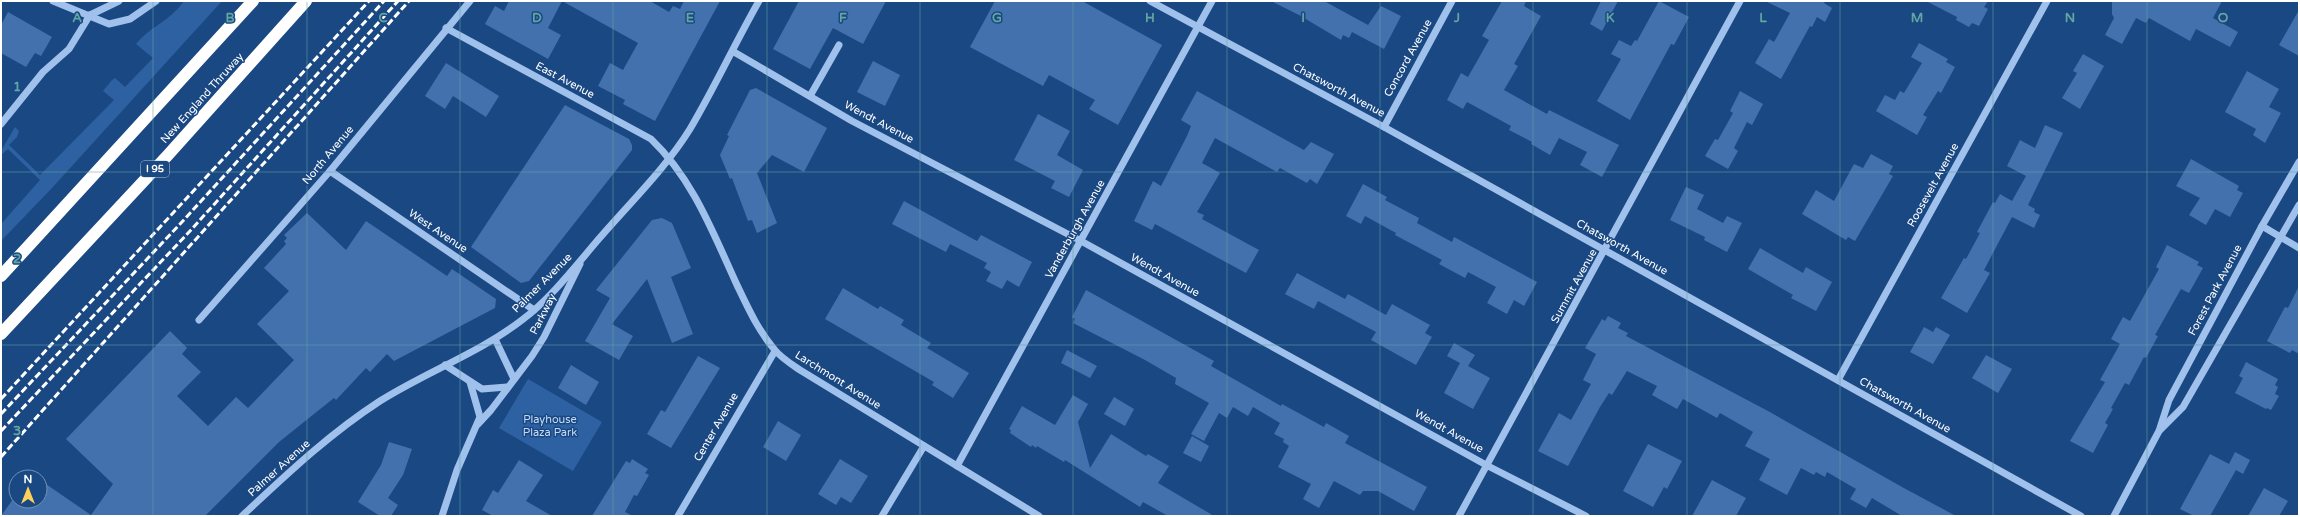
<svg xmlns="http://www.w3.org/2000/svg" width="2300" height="517" viewBox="0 0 2300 517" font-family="'Varela Round',sans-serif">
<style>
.green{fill:#2d61a2}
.building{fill:#4271ad}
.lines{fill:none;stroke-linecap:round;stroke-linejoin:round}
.minor{stroke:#9fc1eb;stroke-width:7}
.highway{stroke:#fff;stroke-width:12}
.rail{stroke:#fff;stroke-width:3;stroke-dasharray:7 3;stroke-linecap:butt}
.grid{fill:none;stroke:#63a6a1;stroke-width:1;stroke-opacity:0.55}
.labels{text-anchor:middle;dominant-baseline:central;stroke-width:3;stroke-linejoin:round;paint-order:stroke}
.shield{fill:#1a4883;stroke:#bac8da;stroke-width:1}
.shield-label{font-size:10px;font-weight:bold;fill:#fff}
.street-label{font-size:11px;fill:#fff;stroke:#1a4883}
.park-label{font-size:11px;fill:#c4dbf8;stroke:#1a4883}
.grid-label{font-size:13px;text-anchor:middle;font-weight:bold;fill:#63a6a1;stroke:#1a4883;stroke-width:3;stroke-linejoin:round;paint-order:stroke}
</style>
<rect width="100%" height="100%" fill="#1a4883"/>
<g class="green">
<path d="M184,1H222L52,188L1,241V224L40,180L8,149L1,155V151L15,127L19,131L17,137L9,145L40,175L114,100L103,91L112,80L115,78L125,87L153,58L136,44C151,26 170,21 184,1Z"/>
<polygon points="528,379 602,422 573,471 499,428"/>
</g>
<g class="building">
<polygon points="509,1 650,1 669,12 673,6 680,9 684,1 720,1 655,121 623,104 625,100 598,86 610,63 623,70 638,43 562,1 548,28 561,35 548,59 485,24 495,6 504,11"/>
<polygon points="799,1 886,1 863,44 833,28 810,69 773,49"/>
<polygon points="995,1 1082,1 1162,45 1118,125 1089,109 1095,100 1049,75 1043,86 970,47"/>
<polygon points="1271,1 1324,1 1368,25 1381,6 1401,16 1384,49 1352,32 1349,38 1343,35 1341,40 1299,15"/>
<polygon points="1502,1 1526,1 1524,6 1541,16 1514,64 1518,66 1504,90 1547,114 1549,110 1619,145 1602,177 1580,165 1587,152 1559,138 1550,155 1531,144 1532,142 1509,130 1511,126 1467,102 1463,109 1447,100 1461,73 1468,77 1489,40 1482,36"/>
<polygon points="1601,1 1618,1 1602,31 1590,24"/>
<polygon points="1659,1 1689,17 1674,45 1671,44 1630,120 1597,101 1621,59 1611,54 1619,40 1631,46 1635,40 1637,41"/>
<polygon points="1765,1 1825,1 1824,3 1832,8 1825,22 1817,17 1812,27 1810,26 1781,79 1755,63 1769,39 1774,42 1790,13"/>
<polygon points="1926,1 1988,1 1984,7 1988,9 1979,26 1972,23 1969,27 1956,20 1957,17"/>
<polygon points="2112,1 2222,1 2213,18 2238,32 2230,47 2196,29 2190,41 2149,18 2146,23 2136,18 2122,44 2105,35 2114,18 2112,14"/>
<polygon points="2299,10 2299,56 2279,45"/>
<polygon points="8,12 52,37 41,56 35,53 26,67 1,53 1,25"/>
<polygon points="1919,43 1948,59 1946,62 1955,67 1941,93 1938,91 1923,115 1927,117 1917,135 1876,111 1885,95 1895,100 1900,91 1904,93 1922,63 1911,57"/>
<polygon points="2083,54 2104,66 2080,109 2062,98 2077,73 2073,71"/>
<polygon points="873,61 900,75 885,106 857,92"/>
<polygon points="446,63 499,96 486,117 453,96 445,109 425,96"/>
<polygon points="2247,71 2279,89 2269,107 2281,113 2265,143 2253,135 2256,129 2225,112"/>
<polygon points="756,88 827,128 804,172 772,155 757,173 777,223 757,233 752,220 748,221 732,178 730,179 720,155 729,136 727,135 750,90"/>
<polygon points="1197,91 1304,150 1311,142 1334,154 1317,184 1310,179 1307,183 1280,168 1277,172 1215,138 1202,163 1220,173 1197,212 1204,215 1202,219 1259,250 1246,273 1155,224 1152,230 1134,221 1153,181 1161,186 1187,136 1191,126 1181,120"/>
<polygon points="1740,91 1763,104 1752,125 1747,122 1734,148 1738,151 1728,169 1705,156 1715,139 1718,140 1733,113 1730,111"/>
<polygon points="565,105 629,139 632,145 632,150 529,281 521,283 471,247"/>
<polygon points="1038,114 1070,131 1057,155 1083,170 1069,197 1051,188 1055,181 1014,160"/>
<polygon points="2045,125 2063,133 2028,205 2035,209 2034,212 2040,215 2034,228 2012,217 1984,270 1990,273 1967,313 1941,298 1964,258 1966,259 1980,233 1977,232 1993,202 1995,203 2000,194 2012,201 2026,176 2007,166 2020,140 2035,148"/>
<polygon points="1871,154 1893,166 1889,174 1893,176 1855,241 1848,237 1846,240 1802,214 1816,190 1834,201 1854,164 1863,168"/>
<polygon points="2191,159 2239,186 2237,190 2243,193 2230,217 2215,209 2206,225 2189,215 2200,198 2176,186"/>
<polygon points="1363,184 1387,197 1385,200 1419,218 1417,223 1452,242 1454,237 1537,282 1524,306 1514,300 1507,314 1487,303 1496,287 1468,272 1465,278 1439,264 1442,260 1395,235 1396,233 1365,216 1361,224 1346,216"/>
<polygon points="1686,187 1704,195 1697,209 1723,223 1727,216 1742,223 1727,252 1704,240 1705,237 1670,220"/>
<polygon points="904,201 977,241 981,235 1032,262 1019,287 1007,280 1002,289 986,281 991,272 984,268 987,263 950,244 946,252 892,224"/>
<polygon points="307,213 346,250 366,221 447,276 452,269 496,299 495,308 394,361 387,354 370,372 366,368 336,400 334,398 279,442 205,516 1,516 16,495 16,501 40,501 40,480 91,515 113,484 66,439 170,331 187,348 182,354 201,372 177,396 208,426 236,397 248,408 294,360 257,324 289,291 264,268 286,244 284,241 287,238 284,235"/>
<polygon points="662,218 672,223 691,268 671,277 693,334 672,343 647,279 612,324 633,336 619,360 585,341 610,298 596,290 652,220"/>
<polygon points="2167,245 2199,262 2197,265 2203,268 2189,293 2181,289 2155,335 2158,336 2146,358 2144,357 2129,385 2125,383 2111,408 2113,409 2105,423 2108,425 2093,453 2070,441 2105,382 2100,380 2120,344 2111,339 2123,317 2130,321 2159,269 2156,267"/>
<polygon points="1760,248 1803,273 1806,267 1832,282 1816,311 1791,298 1793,295 1748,269"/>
<polygon points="1297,273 1345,299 1348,294 1386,315 1392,304 1430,325 1425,333 1432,337 1416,365 1371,340 1376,332 1318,301 1314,309 1285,294"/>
<polygon points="2299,286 2299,354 2292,350 2290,353 2267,341 2285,307 2288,308"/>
<polygon points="843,288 878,309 880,306 904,320 901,325 931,343 927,348 969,373 953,398 932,385 934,382 825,319"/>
<polygon points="1086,290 1214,361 1211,366 1281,406 1282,404 1324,427 1326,423 1349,436 1345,443 1427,487 1414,511 1378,491 1363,491 1360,495 1334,481 1319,508 1303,499 1311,484 1278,467 1289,446 1283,442 1284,439 1274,434 1280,423 1253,407 1248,416 1233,407 1227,418 1219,413 1204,441 1191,434 1209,403 1175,384 1176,378 1145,360 1073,323 1075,319 1072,317"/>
<polygon points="1608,316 1621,323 1618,328 1628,333 1626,336 1768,411 1902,487 1956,516 1902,516 1872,498 1866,508 1850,499 1856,489 1827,472 1825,477 1816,472 1814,475 1801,468 1787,495 1759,480 1770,459 1745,446 1753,432 1720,413 1717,418 1683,399 1677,409 1652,395 1657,386 1627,371 1612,395 1609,393 1600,407 1568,466 1538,451 1559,413 1571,420 1591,384 1583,380 1596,354 1585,348 1602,319 1605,321"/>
<polygon points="1924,327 1933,332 1936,327 1950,335 1933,364 1910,352"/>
<polygon points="1454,343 1475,355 1468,366 1490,378 1473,409 1444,393 1460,363 1447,356"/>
<polygon points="1067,350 1097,366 1090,378 1061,363"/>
<polygon points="1986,355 2012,369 1998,393 1972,378"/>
<polygon points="698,356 720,368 671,448 647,434 661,410 665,412"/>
<polygon points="2246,362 2278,379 2275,385 2278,387 2275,394 2279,396 2271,410 2267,408 2266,409 2235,393 2243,378 2239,376"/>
<polygon points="571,365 599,382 586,405 558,388"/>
<polygon points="1073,395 1088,404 1078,422 1090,468 1111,434 1146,456 1148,454 1169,466 1158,483 1214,516 1168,516 1143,502 1140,507 1065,460 1064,462 1037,446 1036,448 1032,445 1031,447 1010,433 1011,430 1009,429 1022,406 1055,425"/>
<polygon points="1114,397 1134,409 1125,426 1104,414"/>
<polygon points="778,421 801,435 786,461 763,447"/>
<polygon points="1192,436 1209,446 1201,462 1183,453"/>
<polygon points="389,442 412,449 403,475 388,498 398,505 391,516 380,516 358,502 381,465"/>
<polygon points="1648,444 1682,461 1667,489 1664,487 1653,507 1623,491"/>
<polygon points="2235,452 2250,460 2243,474 2236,470 2210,516 2194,516 2180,509 2210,454 2229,464"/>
<polygon points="632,459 648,469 645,473 649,475 637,496 634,495 625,512 633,516 592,516 626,461 630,463"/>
<polygon points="840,459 868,476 851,503 841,497 836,505 818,494"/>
<polygon points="519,460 543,475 526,501 552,516 493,516 482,510 493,490 498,493"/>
<polygon points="1712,480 1746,498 1736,516 1692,516"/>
<polygon points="2264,488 2288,501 2279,516 2248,516"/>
</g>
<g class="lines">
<g class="minor">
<polyline points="53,1 109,24 130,19 156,1"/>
<polyline points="1150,1 1384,127 2081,516"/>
<polyline points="90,15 119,1"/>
<path d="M446,28L651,139C693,179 713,233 737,285C748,308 758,330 774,349C780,357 791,364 800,370L1039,516"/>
<polyline points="734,52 852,121 1081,241 1488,466 1586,516"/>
<polyline points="810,96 839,45"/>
<polyline points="1,124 43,72 69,49 90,15"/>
<polyline points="1384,127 1452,1"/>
<polyline points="330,171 534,310"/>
<polyline points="2262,226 2299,248"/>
<polyline points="199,320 330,171 470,1"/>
<polyline points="495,339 514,379"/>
<polyline points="445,365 482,389 507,387"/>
<polyline points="1838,380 2047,1"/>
<polyline points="478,424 491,410 532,356 544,337 580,264"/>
<polyline points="2160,430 2183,407 2299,205"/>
<polyline points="957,466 1212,1"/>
<path d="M242,516C286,475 329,434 380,401C426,372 479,353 522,320C550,299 574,268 597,241C627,206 666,168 690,129C715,87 735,43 759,1"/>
<polyline points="442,516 457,470 480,417 470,382"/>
<polyline points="678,516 775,351"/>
<polyline points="882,516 924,446"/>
<polyline points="1459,516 1740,1"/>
<polyline points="2114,516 2159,431 2169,400 2262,226 2299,162"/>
</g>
<g class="highway">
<polyline points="1,276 253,1"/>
<polyline points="1,334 168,155 306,1"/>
</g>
<g class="rail">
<polyline points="1,399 369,1"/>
<polyline points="1,414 181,223 384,1"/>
<polyline points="1,431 190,231 398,1"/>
<polyline points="1,457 409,1"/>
</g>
</g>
<path class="grid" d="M153,1V516M307,1V516M460,1V516M613,1V516M767,1V516M920,1V516M1073,1V516M1227,1V516M1380,1V516M1533,1V516M1687,1V516M1840,1V516M1993,1V516M2147,1V516M1,172H2299M1,345H2299"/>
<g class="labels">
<rect class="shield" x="141" y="161" width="28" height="16" rx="3"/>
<g class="shield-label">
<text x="155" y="169">I 95</text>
</g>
<g class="street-label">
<text transform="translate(1408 58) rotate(-61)">Concord Avenue</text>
<text transform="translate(565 80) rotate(28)">East Avenue</text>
<text transform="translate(1339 90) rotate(28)">Chatsworth Avenue</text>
<text transform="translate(202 98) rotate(-48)">New England Thruway</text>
<text transform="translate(879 122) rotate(28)">Wendt Avenue</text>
<text transform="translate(328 155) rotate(-50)">North Avenue</text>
<text transform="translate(1933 185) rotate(-61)">Roosevelt Avenue</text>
<text transform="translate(1075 229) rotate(-61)">Vanderburgh Avenue</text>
<text transform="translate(438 231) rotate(34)">West Avenue</text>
<text transform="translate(1622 247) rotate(29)">Chatsworth Avenue</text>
<text transform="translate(1165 275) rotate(29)">Wendt Avenue</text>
<text transform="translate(542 283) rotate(-45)">Palmer Avenue</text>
<text transform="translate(1574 286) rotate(-61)">Summit Avenue</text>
<text transform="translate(2215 290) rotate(-62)">Forest Park Avenue</text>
<text transform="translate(543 314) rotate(-63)">Parkway</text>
<text transform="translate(838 380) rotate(32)">Larchmont Avenue</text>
<text transform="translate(1905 405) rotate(29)">Chatsworth Avenue</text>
<text transform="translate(716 427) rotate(-60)">Center Avenue</text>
<text transform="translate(1449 431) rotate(29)">Wendt Avenue</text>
<text transform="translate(279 468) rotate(-42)">Palmer Avenue</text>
</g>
<g class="park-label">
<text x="550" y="419">Playhouse<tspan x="550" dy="13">Plaza Park</tspan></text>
</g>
</g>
<g class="grid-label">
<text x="77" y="22">A</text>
<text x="230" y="22">B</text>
<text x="383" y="22">C</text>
<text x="537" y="22">D</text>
<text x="690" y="22">E</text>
<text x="843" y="22">F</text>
<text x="997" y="22">G</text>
<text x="1150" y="22">H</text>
<text x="1303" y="22">I</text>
<text x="1457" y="22">J</text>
<text x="1610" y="22">K</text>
<text x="1763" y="22">L</text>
<text x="1917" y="22">M</text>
<text x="2070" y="22">N</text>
<text x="2223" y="22">O</text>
<text x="17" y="91">1</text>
<text x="17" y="263">2</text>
<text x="17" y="435">3</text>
</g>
<rect width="2300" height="517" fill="none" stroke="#ffffff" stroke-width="4"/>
<g transform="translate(28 489)"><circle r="19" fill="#1a4883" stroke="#7691b5"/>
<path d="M0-3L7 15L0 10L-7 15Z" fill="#fecf5a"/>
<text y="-6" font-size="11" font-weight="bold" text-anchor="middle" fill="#ffffff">N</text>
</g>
</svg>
